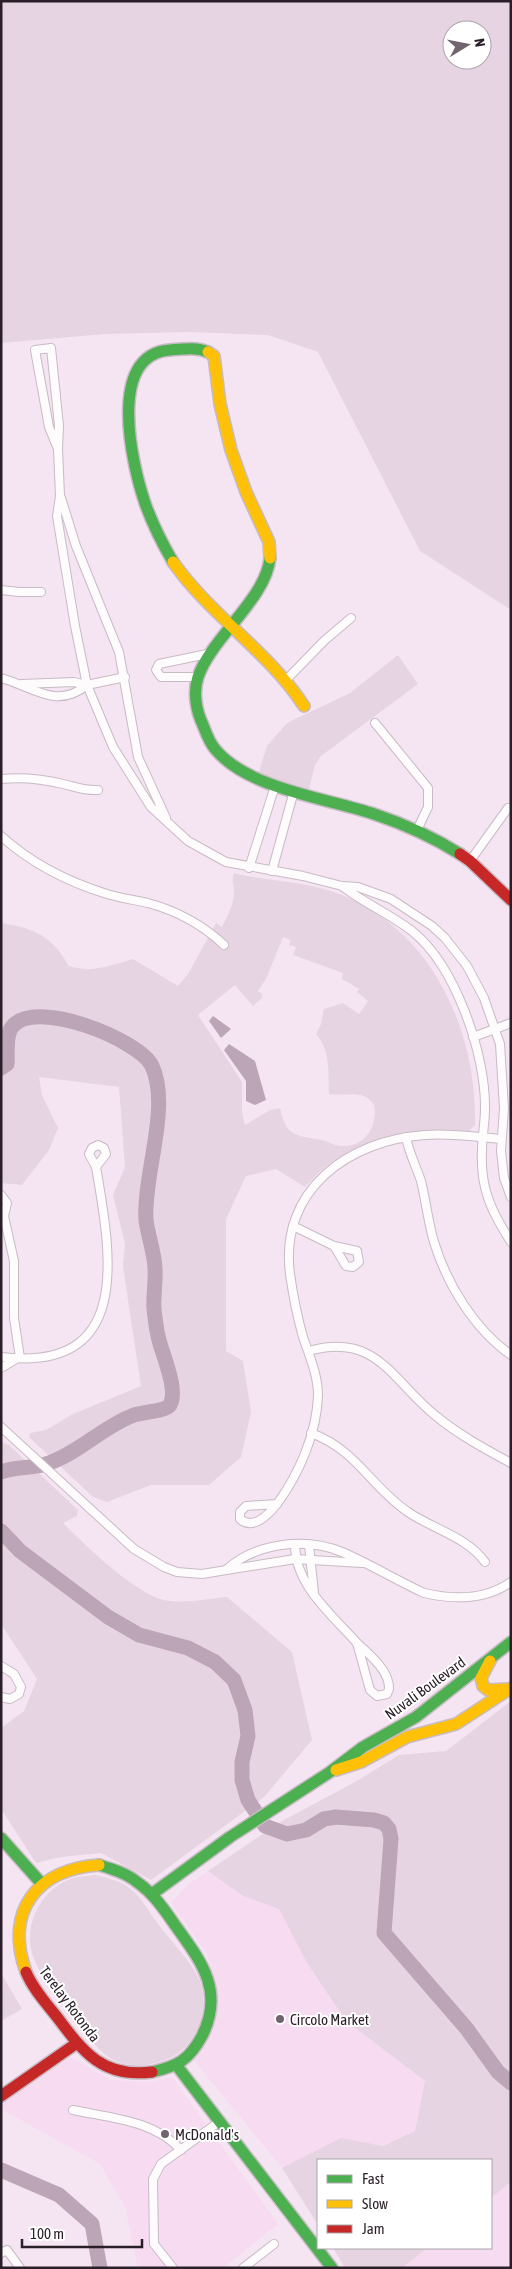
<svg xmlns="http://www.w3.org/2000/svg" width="512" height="2269" viewBox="0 0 512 2269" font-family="'Asap Condensed',sans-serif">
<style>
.built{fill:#f6dbf1}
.green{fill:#e7d4e3;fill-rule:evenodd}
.water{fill:#bca5b7}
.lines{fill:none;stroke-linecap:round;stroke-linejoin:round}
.river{stroke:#bca5b7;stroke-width:15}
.street-casing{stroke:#c7bbc4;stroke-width:10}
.fast-casing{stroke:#c7bbc4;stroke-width:14}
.slow-casing{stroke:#c7bbc4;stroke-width:14}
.jam-casing{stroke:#c7bbc4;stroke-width:14}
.street{stroke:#fefbfd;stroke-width:8}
.fast{stroke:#4caf50;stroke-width:11}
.slow{stroke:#ffc107;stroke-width:11}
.jam{stroke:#c62828;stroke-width:11}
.poi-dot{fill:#71646f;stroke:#fff;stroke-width:2}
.labels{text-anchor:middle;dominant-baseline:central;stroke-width:4;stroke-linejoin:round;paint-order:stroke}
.street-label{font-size:15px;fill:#2a1f28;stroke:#fff}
.poi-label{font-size:15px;fill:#2a1f28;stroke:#fff;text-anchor:start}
</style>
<rect width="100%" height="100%" fill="#f5e5f2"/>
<g class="built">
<polygon points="208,1871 243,1896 279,1909 307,1963 346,2021 425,2081 415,2131 383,2146 341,2138 282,2168 192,2058 206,2039 216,2017 217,1994 207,1954 171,1903 186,1886"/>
<polygon points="70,2057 111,2080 149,2082 172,2077 278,2224 223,2268 138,2268 125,2207 100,2164 1,2109 1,2104"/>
<polygon points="511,2182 511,2268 402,2268 427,2248 491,2248 491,2198"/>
</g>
<g class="green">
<path d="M1,1H511V610L420,551L318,352L268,335L189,332L106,334L1,343ZM452,30H482V60H452Z"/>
<polygon points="398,655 418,684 321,756 315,765 309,789 258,775 267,746 287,723 350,693"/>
<path d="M234,873C270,882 307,881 342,895C433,932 477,1031 475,1125L469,1131C410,1125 345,1139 305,1187L276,1169L246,1176L226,1219V1351L243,1361L251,1412L241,1457L209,1485H151L107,1502L93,1497L29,1437L30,1433L46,1430L73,1414L141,1386L123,1267L125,1244L113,1195L125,1167L119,1087L39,1077L42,1095L58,1128L49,1150L22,1185L1,1183V923C34,928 52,936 69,966C92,973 110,966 133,959L178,986L188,974L216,923L222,927C227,916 234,905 234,892C234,885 231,881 234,873ZM283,937L291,940L289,945L296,947L293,955L343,973L342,979L359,989L357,992L368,1001L359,1014L343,1003L324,1009L321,1024L316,1034C331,1051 328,1072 329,1094C345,1097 364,1088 374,1105C378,1125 366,1146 344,1146C336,1147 329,1141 321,1140C297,1135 286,1138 280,1108L270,1110L245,1125L242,1112V1082L198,1015L235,985L253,1006L262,998V994L258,991L266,979Z"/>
<path d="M1,1442L9,1445L78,1510L77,1516L63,1523C85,1545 134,1593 164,1600C184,1604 207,1599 227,1597L292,1652L312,1740L264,1797L151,1880L101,1853L61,1857L36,1863L1,1809V1728L24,1711L37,1679L1,1624Z"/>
<polygon points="511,1701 511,2182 491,2198 491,2160 318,2160 318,2225 282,2168 341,2138 383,2146 415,2131 425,2081 346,2021 307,1963 279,1909 243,1896 208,1871 282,1821 355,1782 399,1755 446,1751"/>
<path d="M96,1875C109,1878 120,1881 131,1889C142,1898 150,1914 159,1925C171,1941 186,1956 196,1973C213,2001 199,2045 170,2058C153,2066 136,2068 118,2062C98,2054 86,2033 74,2016C60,1997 39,1977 32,1953C23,1921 45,1884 77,1877C83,1876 90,1876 96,1875Z"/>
<polygon points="1,1973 22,2009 1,2021"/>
<polygon points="333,2248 427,2248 402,2268 345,2268"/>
</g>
<g class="water">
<polygon points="213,1016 231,1029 221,1038 209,1021"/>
<polygon points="229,1044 255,1061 266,1100 255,1105 246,1101 246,1081 224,1050"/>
</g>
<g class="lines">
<g class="river">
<path d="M1,1068L7,1064C8,1053 5,1036 12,1027C34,997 140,1040 152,1066C171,1107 143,1175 146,1220C148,1236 154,1251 155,1268C156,1282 153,1296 154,1309C155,1318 156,1327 158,1336C161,1352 179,1389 170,1405C167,1411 142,1412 134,1415C104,1426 80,1452 49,1463C34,1469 16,1466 1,1472"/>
<polyline points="1,1531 20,1551 108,1617 139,1635 188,1648 215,1662 234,1680 245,1710 248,1736 242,1762 242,1780 248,1800 265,1826 287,1834 306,1830 324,1819 336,1817 374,1820 384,1823 389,1829 391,1839 384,1933 467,2029 498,2072 511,2083"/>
<polyline points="1,2170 59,2195 92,2224 100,2268"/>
</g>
<g class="street-casing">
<g id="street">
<polygon points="51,348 59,426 58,449 49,427 35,350"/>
<polyline points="58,449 60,496 57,516 75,626 87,685 113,747 151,807 188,841 226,862 303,876 342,886 358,887 391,899 432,926 445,938 467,966 484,998 500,1044 504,1108 501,1151 504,1178 511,1197"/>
<polyline points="61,498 76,546 119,652 138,757 166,818"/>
<polyline points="1,590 19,592 41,592"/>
<polyline points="198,677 161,677 156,670 159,664 212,653"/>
<path d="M1,678C34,687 56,710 87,685"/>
<polyline points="287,679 325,640 351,618"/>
<polyline points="22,684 74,682 87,685 125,677"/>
<polyline points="375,723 428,788 428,807 417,830"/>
<path d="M1,779C22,777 43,779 63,784C76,787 85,791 98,790"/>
<path d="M1,836C32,864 68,882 107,894C120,898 135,900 148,903C177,911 202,924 224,945"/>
<polyline points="470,861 508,808"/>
<polyline points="249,868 275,786"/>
<polyline points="272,871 294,791"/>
<path d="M342,886C364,903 390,914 412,931C455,965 486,1054 485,1109C485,1123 482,1136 482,1150C480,1188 491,1211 511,1242"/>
<polyline points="473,1037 511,1023"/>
<path d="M406,1137C409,1153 416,1166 421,1181C426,1201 428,1222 434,1242C447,1284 474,1329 511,1355"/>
<polygon points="98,1145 104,1148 106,1154 96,1167 89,1154 92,1148"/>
<polyline points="1,1195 7,1203 4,1216 1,1214"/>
<polyline points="4,1216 14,1261 14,1318 20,1358"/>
<polyline points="293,1226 334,1246 357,1251 359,1262 353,1267 346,1266 334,1246"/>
<path d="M309,1351C377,1332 392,1381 436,1416C459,1435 485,1449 511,1463"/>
<path d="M1,1357C134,1373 111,1254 96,1167"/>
<polyline points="1,1368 16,1359"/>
<polyline points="1,1427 134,1549 164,1567 177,1572 202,1574 295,1559 362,1563"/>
<path d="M311,1433C357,1450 370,1486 408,1512C433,1529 467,1537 485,1562"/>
<path d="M277,1504C299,1474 317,1433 318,1395C318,1375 309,1355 303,1337C297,1316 293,1295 290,1274C279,1190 349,1140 425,1135C451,1133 476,1137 501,1139"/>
<path d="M277,1504C269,1514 253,1531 240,1519V1512L246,1506Z"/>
<path d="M295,1545C295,1585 332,1615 357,1643"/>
<polyline points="309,1545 314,1593"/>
<path d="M227,1569C256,1543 305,1537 342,1552C370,1564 396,1580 424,1593C454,1600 485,1600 511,1582"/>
<path d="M357,1643C369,1654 390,1671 389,1689L387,1694L377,1696L370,1690Z"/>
<polyline points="1,1666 14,1674 21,1687 19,1694 10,1699 1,1697"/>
<path d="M73,2110C110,2118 154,2120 181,2150"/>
<polyline points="1,2253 7,2250 20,2268"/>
<polyline points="173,2268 154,2244 153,2179 161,2164 219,2122"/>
<polyline points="243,2268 274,2244"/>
</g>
</g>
<g class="fast-casing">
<g id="fast">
<path d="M270,558C266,599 211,638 198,677C193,692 196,711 203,725C206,733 209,742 215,749C248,789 326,798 374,814C404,824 433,837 460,854"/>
<path d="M173,562C162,543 152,523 145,503C132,465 106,354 170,350C183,349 196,347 208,352"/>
<polyline points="1,1838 41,1883"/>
<path d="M99,1865C112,1869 126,1873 137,1882C153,1893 164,1909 175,1925C200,1960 225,1990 202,2036C189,2060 178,2066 152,2072"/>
<polyline points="152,1894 230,1837 330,1772 363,1747 416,1717 511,1642"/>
<polyline points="177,2066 332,2268"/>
</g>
</g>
<g class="slow-casing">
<g id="slow">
<polyline points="208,352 214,356 220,404 231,450 246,492 269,542 270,558"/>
<path d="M173,562C211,616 268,651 304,706"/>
<polyline points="490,1661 481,1678 483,1686 488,1690 508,1689"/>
<polyline points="336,1770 361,1762 407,1737 456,1724 511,1688"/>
<path d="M26,1972C4,1911 37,1869 99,1865"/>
</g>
</g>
<g class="jam-casing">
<g id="jam">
<polyline points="460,854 470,861 511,900"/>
<path d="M26,1972C33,1989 46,2003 57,2017C84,2053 103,2078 152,2072"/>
<polyline points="1,2096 77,2043"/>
</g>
</g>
<use href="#street" class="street"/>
<use href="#fast" class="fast"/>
<use href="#slow" class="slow"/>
<use href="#jam" class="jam"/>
</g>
<g class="poi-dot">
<circle cx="280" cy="2019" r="5"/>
<circle cx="165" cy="2134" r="5"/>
</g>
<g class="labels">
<g class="street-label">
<text transform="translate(425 1688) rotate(-36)">Nuvali Boulevard</text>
<text transform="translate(70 2004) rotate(53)">Terelay Rotonda</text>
</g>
<g class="poi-label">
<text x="290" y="2019">Circolo Market</text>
<text x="175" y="2134">McDonald's</text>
</g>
</g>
<rect width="512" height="2269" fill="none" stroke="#2a1f28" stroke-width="5"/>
<rect x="317" y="2159" width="175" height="90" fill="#ffffff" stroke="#aaa5a9"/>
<rect x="327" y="2175" width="25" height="8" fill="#4caf50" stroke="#aaa5a9"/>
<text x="362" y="2184" font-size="15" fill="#2a1f28">Fast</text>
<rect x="327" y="2200" width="25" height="8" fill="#ffc107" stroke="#aaa5a9"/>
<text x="362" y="2209" font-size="15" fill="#2a1f28">Slow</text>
<rect x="327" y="2225" width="25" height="8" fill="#c62828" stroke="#aaa5a9"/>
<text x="362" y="2234" font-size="15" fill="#2a1f28">Jam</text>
<g transform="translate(467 45) rotate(80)"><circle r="24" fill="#ffffff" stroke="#aaa5a9"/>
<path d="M0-4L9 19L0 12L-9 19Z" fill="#71646f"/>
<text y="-8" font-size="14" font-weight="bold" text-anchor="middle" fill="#2a1f28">N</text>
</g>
<path d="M22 2239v8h120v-8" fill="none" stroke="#2a1f28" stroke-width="2.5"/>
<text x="30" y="2239" font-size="15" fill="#2a1f28" stroke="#ffffff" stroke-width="4" paint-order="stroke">100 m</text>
</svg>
